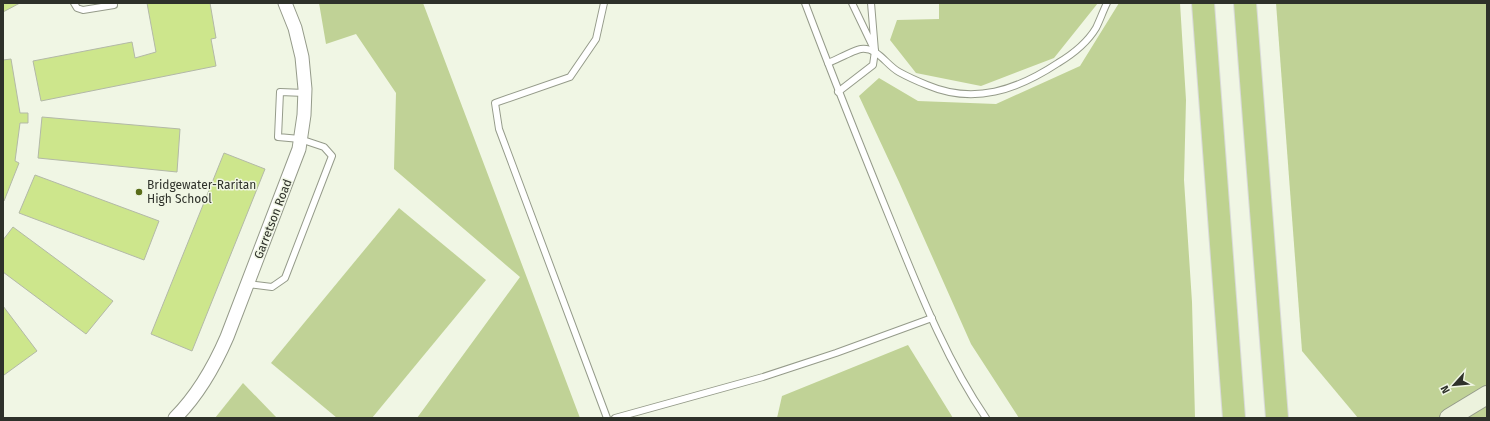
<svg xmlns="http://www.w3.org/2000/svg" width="1490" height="421" viewBox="0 0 1490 421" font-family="'Fira Sans',sans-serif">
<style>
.green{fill:#c0d296}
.building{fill:#cde68c;stroke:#b3b9a7}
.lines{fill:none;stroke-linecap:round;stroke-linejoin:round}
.lane-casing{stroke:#959b8a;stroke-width:8}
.street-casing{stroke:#959b8a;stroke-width:15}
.secondary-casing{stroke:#959b8a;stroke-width:20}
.highway-casing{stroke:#d9dad9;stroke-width:24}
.lane{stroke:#fff;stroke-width:6}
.street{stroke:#fff;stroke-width:13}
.secondary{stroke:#ecf2dd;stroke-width:18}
.highway{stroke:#bed28f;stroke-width:22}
.poi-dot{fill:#596c19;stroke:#f0f6e4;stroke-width:1.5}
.labels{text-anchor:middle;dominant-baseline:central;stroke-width:3;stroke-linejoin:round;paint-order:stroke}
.poi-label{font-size:12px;fill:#2e312a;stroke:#f0f6e4;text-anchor:start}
.street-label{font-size:12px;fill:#2e312a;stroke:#f0f6e4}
</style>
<rect width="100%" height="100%" fill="#f0f6e4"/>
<g class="green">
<polygon points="319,3 423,3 580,418 417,418 520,277 394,169 396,93 356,34 326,44"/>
<polygon points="939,3 1098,3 1054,58 981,86 916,73 890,40 897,20 939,19"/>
<polygon points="1119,3 1180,3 1186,100 1184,180 1192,302 1195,418 1019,418 971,344 899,182 859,96 879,78 918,101 996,104 1080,66"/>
<polygon points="1276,3 1487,3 1487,418 1358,418 1302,351"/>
<polygon points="399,208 486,280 372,418 337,418 271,363"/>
<polygon points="908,345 953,418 777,418 782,396"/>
<polygon points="243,383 276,417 276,418 215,418"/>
</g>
<g class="building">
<polygon points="3,3 20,3 3,12"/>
<polygon points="147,3 210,3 216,38 211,39 216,66 41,101 33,61 132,42 135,58 156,52"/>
<polygon points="11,59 20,113 28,113 28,123 20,123 15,161 19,163 4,201 3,201 3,60"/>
<polygon points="42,117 180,129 177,172 38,158"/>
<polygon points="224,153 265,169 192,351 151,334"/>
<polygon points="35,175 159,221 144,260 19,213"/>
<polygon points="13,227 113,301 86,334 3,272 3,240"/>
<polygon points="3,306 37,351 4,375 3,373"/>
</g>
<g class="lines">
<g class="lane-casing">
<g id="lane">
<polyline points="74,3 77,8 83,10 114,5 113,3"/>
<polyline points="604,3 596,39 570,77 495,103 499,129 607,418"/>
<path d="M805,3C834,80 864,155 895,231C921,295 947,361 986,418"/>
<polyline points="852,3 875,51 871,3"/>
<path d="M828,63C836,60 854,50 861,49C878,47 886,65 899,72C908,77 917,81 927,85C974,105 1017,90 1058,63C1073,54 1087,43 1096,28C1100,20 1103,11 1107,3"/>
<polyline points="838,92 873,65 875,51"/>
<polyline points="247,284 272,287 285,278 332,156 324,147 300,139 278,137 280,92 305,93"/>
<polyline points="615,418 763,377 836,353 932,318"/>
</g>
</g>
<g class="street-casing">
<path id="street" d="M175,418C199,394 214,367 227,337L299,149L304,115L305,89L302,57L295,28L285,3"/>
</g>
<g class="secondary-casing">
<polyline id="secondary" points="1449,418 1487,395"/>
</g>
<g class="highway-casing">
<g id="highway">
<polyline points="1203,3 1234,418"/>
<polyline points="1245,3 1277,418"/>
</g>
</g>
<use href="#lane" class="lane"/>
<use href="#street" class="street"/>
<use href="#secondary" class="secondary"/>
<use href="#highway" class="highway"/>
</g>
<circle class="poi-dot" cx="139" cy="192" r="4"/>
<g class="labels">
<g class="poi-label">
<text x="147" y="185">Bridgewater-Raritan<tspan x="147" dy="14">High School</tspan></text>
</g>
<g class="street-label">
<text transform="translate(273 219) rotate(-69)">Garretson Road</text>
</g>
</g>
<rect width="1490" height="421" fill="none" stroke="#2e312a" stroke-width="8"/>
<g transform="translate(1454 385) rotate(243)" stroke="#f0f6e4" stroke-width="3" paint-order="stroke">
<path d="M0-3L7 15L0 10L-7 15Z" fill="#2e312a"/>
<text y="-6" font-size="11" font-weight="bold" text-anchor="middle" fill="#2e312a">N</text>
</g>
</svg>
